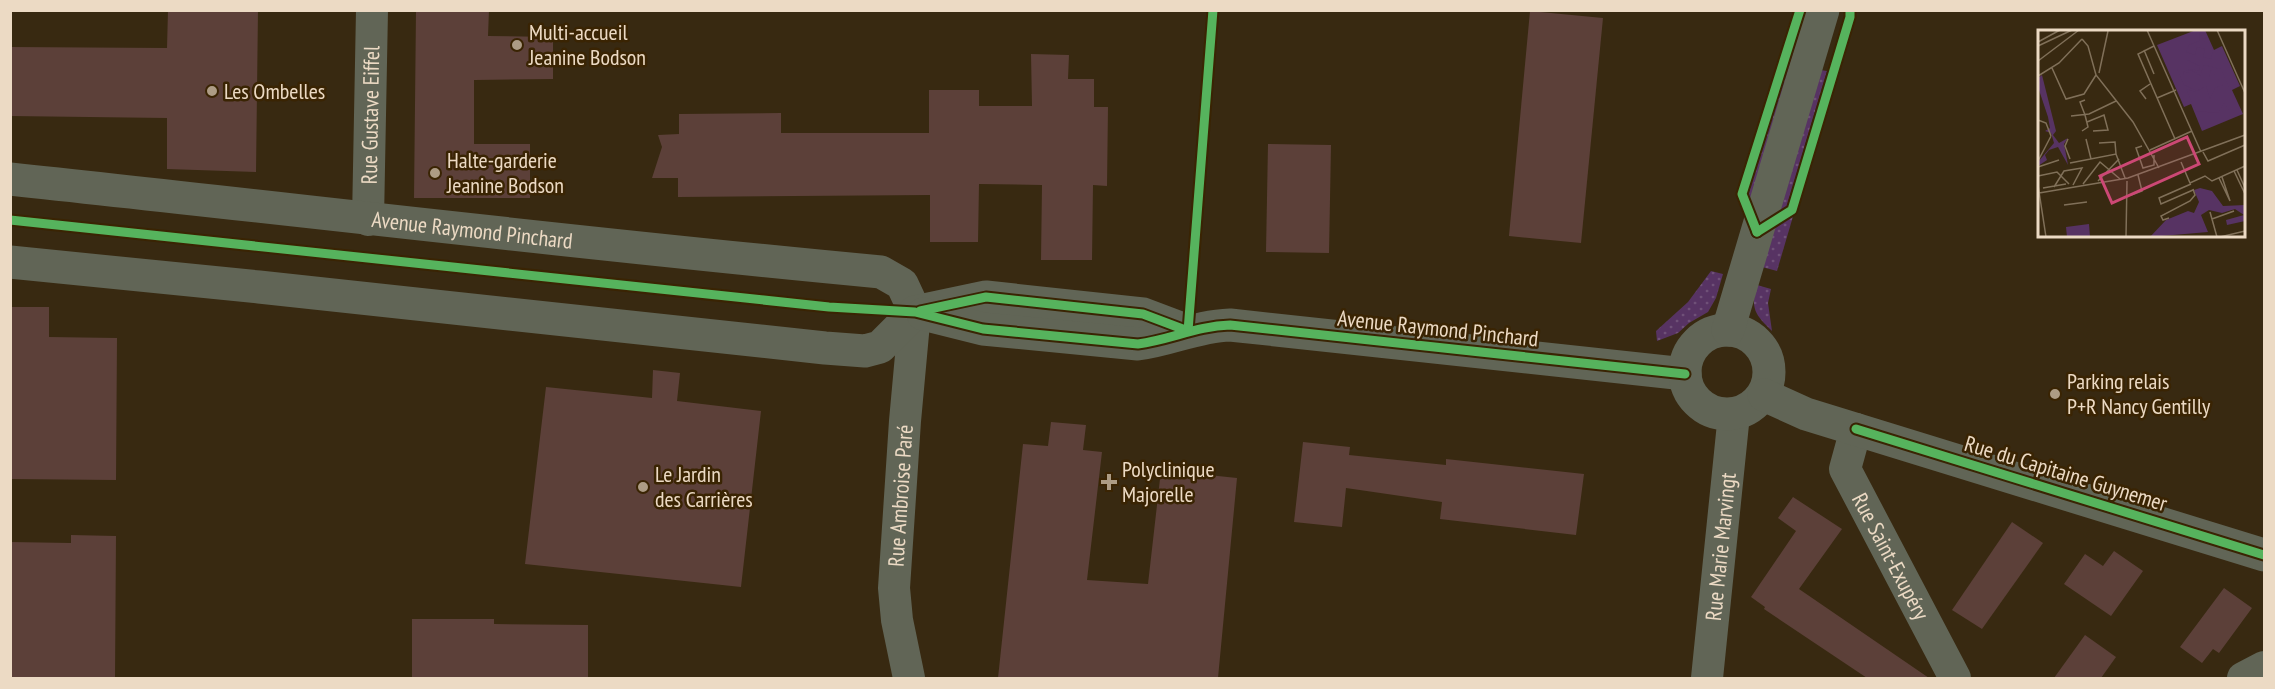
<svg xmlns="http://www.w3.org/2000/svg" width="2275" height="689" viewBox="0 0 2275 689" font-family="'PT Sans Narrow',sans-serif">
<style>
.grass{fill:url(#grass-dots)}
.building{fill:#5c4039}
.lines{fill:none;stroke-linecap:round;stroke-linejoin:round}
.minor{stroke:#616556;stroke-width:32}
.tertiary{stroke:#616556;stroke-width:33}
.cycleway-casing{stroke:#3a2403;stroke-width:13}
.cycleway{stroke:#56b35d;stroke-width:9}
.poi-dot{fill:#ad9c85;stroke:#3a2403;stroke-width:2}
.labels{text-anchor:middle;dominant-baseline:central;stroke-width:5;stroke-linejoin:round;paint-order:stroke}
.poi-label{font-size:22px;fill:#ecdac4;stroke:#3a2403;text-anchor:start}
.street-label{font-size:22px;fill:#ecdac4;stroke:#3a2403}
.inset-road{fill:none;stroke:#807059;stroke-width:1.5}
.view{fill:#cc4875;fill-opacity:0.15;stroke:#cc4875;stroke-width:3}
.inset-edge{fill:none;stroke:#ecdac4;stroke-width:3}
</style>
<defs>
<pattern id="grass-dots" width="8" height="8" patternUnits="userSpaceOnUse" patternTransform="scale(1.5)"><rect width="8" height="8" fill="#573363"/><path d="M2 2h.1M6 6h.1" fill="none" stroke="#6f5078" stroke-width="1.8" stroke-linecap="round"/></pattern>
</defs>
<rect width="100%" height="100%" fill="#382911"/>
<g class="grass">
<polygon points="1803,14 1808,15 1750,206 1747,196"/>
<polygon points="1820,70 1827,71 1786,209 1778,215"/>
<polygon points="1794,213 1777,271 1762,267 1775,225"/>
<polygon points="1711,271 1723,274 1716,298 1708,312 1689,323 1678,333 1657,341 1656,331 1688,302"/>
<path d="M1757,285L1771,289L1768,303L1772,331C1755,315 1750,308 1757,285Z"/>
</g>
<g class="building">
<polygon points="168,10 258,10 256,172 167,169 167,118 10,116 10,47 167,48"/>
<polygon points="416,10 489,10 488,36 553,37 553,79 474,80 474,144 530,144 530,198 414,198"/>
<polygon points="1530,11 1603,18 1581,243 1509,236"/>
<polygon points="1031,54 1069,55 1068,79 1094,79 1094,107 1108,107 1107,186 1093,185 1092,260 1041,260 1042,185 979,184 978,242 930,242 930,195 678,197 678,178 652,178 662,147 658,135 679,134 679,114 781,113 781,133 929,133 929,90 979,90 979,106 1032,106"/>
<polygon points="1268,144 1331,145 1329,253 1266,252"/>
<polygon points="10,307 49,307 49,337 117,338 116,480 10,479"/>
<polygon points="653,370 680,373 677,401 761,411 741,587 525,564 546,387 652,398"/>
<polygon points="1051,422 1086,425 1083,450 1102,452 1087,580 1148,584 1161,470 1237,478 1218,678 998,678 1023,444 1048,446"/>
<polygon points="1303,442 1350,447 1349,455 1446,465 1446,459 1584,474 1576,535 1440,519 1442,502 1346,488 1342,527 1294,522"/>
<polygon points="1793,497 1842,529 1799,589 1929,678 1867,678 1764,609 1765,607 1751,597 1796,531 1778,518"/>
<polygon points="2012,522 2043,543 1982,629 1952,610"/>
<polygon points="71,535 116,536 115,678 10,677 10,542 71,543"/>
<polygon points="2114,551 2143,571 2111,616 2064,584 2085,554 2103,566"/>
<polygon points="2224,588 2252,608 2219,653 2213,649 2202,663 2180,647"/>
<polygon points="412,619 494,619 494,624 588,625 588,678 412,678"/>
<polygon points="2085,635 2116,657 2101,678 2054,678"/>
</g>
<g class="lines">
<g class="minor">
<path id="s1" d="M368,220L372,10"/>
<path id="s2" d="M1856,429L1845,469L1955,678"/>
<path id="s3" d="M909,678L897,620L894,588L905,421L915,312"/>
<path id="s4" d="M1707,678L1734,414"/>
<polyline points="2243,678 2264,667"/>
</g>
<g class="tertiary">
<path id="s5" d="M10,179C301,210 590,245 881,272L902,284L915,312"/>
<polyline points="10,262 259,287 825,348 865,351 880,347 915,312 986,297 1143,314 1188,331"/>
<path d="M923,314L983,329L1138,344C1170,340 1197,326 1230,325L1685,374"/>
<circle cx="1727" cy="372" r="42"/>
<polyline points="1728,330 1823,10"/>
<polyline points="1764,395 1806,414 2264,555"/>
</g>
<g class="cycleway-casing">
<g id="cycleway">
<path d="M10,220L829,307L915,312L983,329L1138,344C1170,340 1197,326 1230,325L1685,374"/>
<polyline points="1757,232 1792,210 1850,17 1850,10"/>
<polyline points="1757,232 1742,194 1800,10"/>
<polyline points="920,311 986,297 1143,314 1188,331"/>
<polyline points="1188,331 1213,10"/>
<polyline points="1856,429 2264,555"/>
</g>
</g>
<use href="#cycleway" class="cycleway"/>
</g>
<g class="poi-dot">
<circle cx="517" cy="45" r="6"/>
<circle cx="212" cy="91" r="6"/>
<circle cx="435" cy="173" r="6"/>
<circle cx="2055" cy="394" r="6"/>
<path d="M1106 473h6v6h6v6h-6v6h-6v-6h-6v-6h6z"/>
<circle cx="643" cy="487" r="6"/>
</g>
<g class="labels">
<g class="poi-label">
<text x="529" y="32">Multi-accueil<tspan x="529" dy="25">Jeanine Bodson</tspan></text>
<text x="224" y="91">Les Ombelles</text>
<text x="447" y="160">Halte-garderie<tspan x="447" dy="25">Jeanine Bodson</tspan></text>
<text x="2067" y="381">Parking relais<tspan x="2067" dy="25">P+R Nancy Gentilly</tspan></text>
<text x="1122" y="469">Polyclinique<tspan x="1122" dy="25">Majorelle</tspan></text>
<text x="655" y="474">Le Jardin<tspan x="655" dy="25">des Carrières</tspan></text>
</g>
<g class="street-label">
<text stroke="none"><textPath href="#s1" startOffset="105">Rue Gustave Eiffel</textPath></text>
<text stroke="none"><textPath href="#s5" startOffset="465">Avenue Raymond Pinchard</textPath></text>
<text transform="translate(1438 328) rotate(6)">Avenue Raymond Pinchard</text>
<text transform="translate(2066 473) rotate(17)">Rue du Capitaine Guynemer</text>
<text stroke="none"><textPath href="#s3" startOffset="184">Rue Ambroise Paré</textPath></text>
<text stroke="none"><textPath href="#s4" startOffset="132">Rue Marie Marvingt</textPath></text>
<text stroke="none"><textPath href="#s2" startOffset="140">Rue Saint-Exupéry</textPath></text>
</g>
</g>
<g transform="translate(2038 30)">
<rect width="207" height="207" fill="#382911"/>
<path d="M158,0H167L176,20L184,16L202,56L194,60L205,84L164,101L153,74L146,77L119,15Z" fill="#573363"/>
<path d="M162,2L165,9L170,7L166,12H171L175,20L173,29L165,27L167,19L159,17L157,25L148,22L151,15L161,11ZM149,30L162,36L161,41L153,39L145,42L146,45L153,40L165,47V57L159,61L146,55L139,39ZM166,35L183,39L191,57V80L186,73L180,83L158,81L148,59L158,62L168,56L172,69L177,58L185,55L173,40L171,47L163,43ZM4,45L18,101L15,105L21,113L30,108L26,114L30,135L20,117L11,120L7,125L9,130L0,136V132L16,113L13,103L7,101L12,98L10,87L0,57V48ZM162,158L174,161L185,176L207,175V191L189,195L188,190L206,185L197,179L184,183L171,180L163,185L170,202L112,207L128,190L150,181L156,183L161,172L156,160Z" fill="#573363"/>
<path d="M51,194L52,207H29L28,197Z" fill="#573363"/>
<path class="inset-road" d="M109,0L163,122M179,0L207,63M44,9L50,16L58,45L95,92L121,138M0,12L22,0M0,16L34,0M116,16L100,24L137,109M106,20L116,44M0,31L41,0M14,38L28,69L46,64L58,45M61,43L70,1M0,46L21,33L44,9M119,68L138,60M108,69L102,61L112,54M47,70L42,72L47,85M33,86L51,84L78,71M0,90L8,93L13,106M49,92L66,85L70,100L55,101M44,101L50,97L47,85M30,109L27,116L32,129M48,109L53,129M61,113L77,112L78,124M104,116L98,118L105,138L116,135V125M112,120L154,101M165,122L170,131L207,115M0,131L13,106M143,132L152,153L167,146L174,151L207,136M32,133L78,124L87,148M0,137L21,130M199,140L207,158M196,141L207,164M0,146L19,142L31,154M181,148L192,171L184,147M60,151L81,129M45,154L62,132L82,149M153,154L121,168L123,174L155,160M0,155L8,207M16,157L26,141L44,138L35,155M5,158L28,154M1,163L90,148L207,105M93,165L104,161L100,145M26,175L49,172M172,182L179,207M131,188L125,190L123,186L152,171L157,165L155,159M174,189L196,181M88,207L89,151M182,207L207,201"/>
<path class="view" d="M149,107L161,134L74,173L62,146Z"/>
<rect width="207" height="207" class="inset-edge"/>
</g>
<rect width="2275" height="689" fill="none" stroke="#ecdac4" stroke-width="24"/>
</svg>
